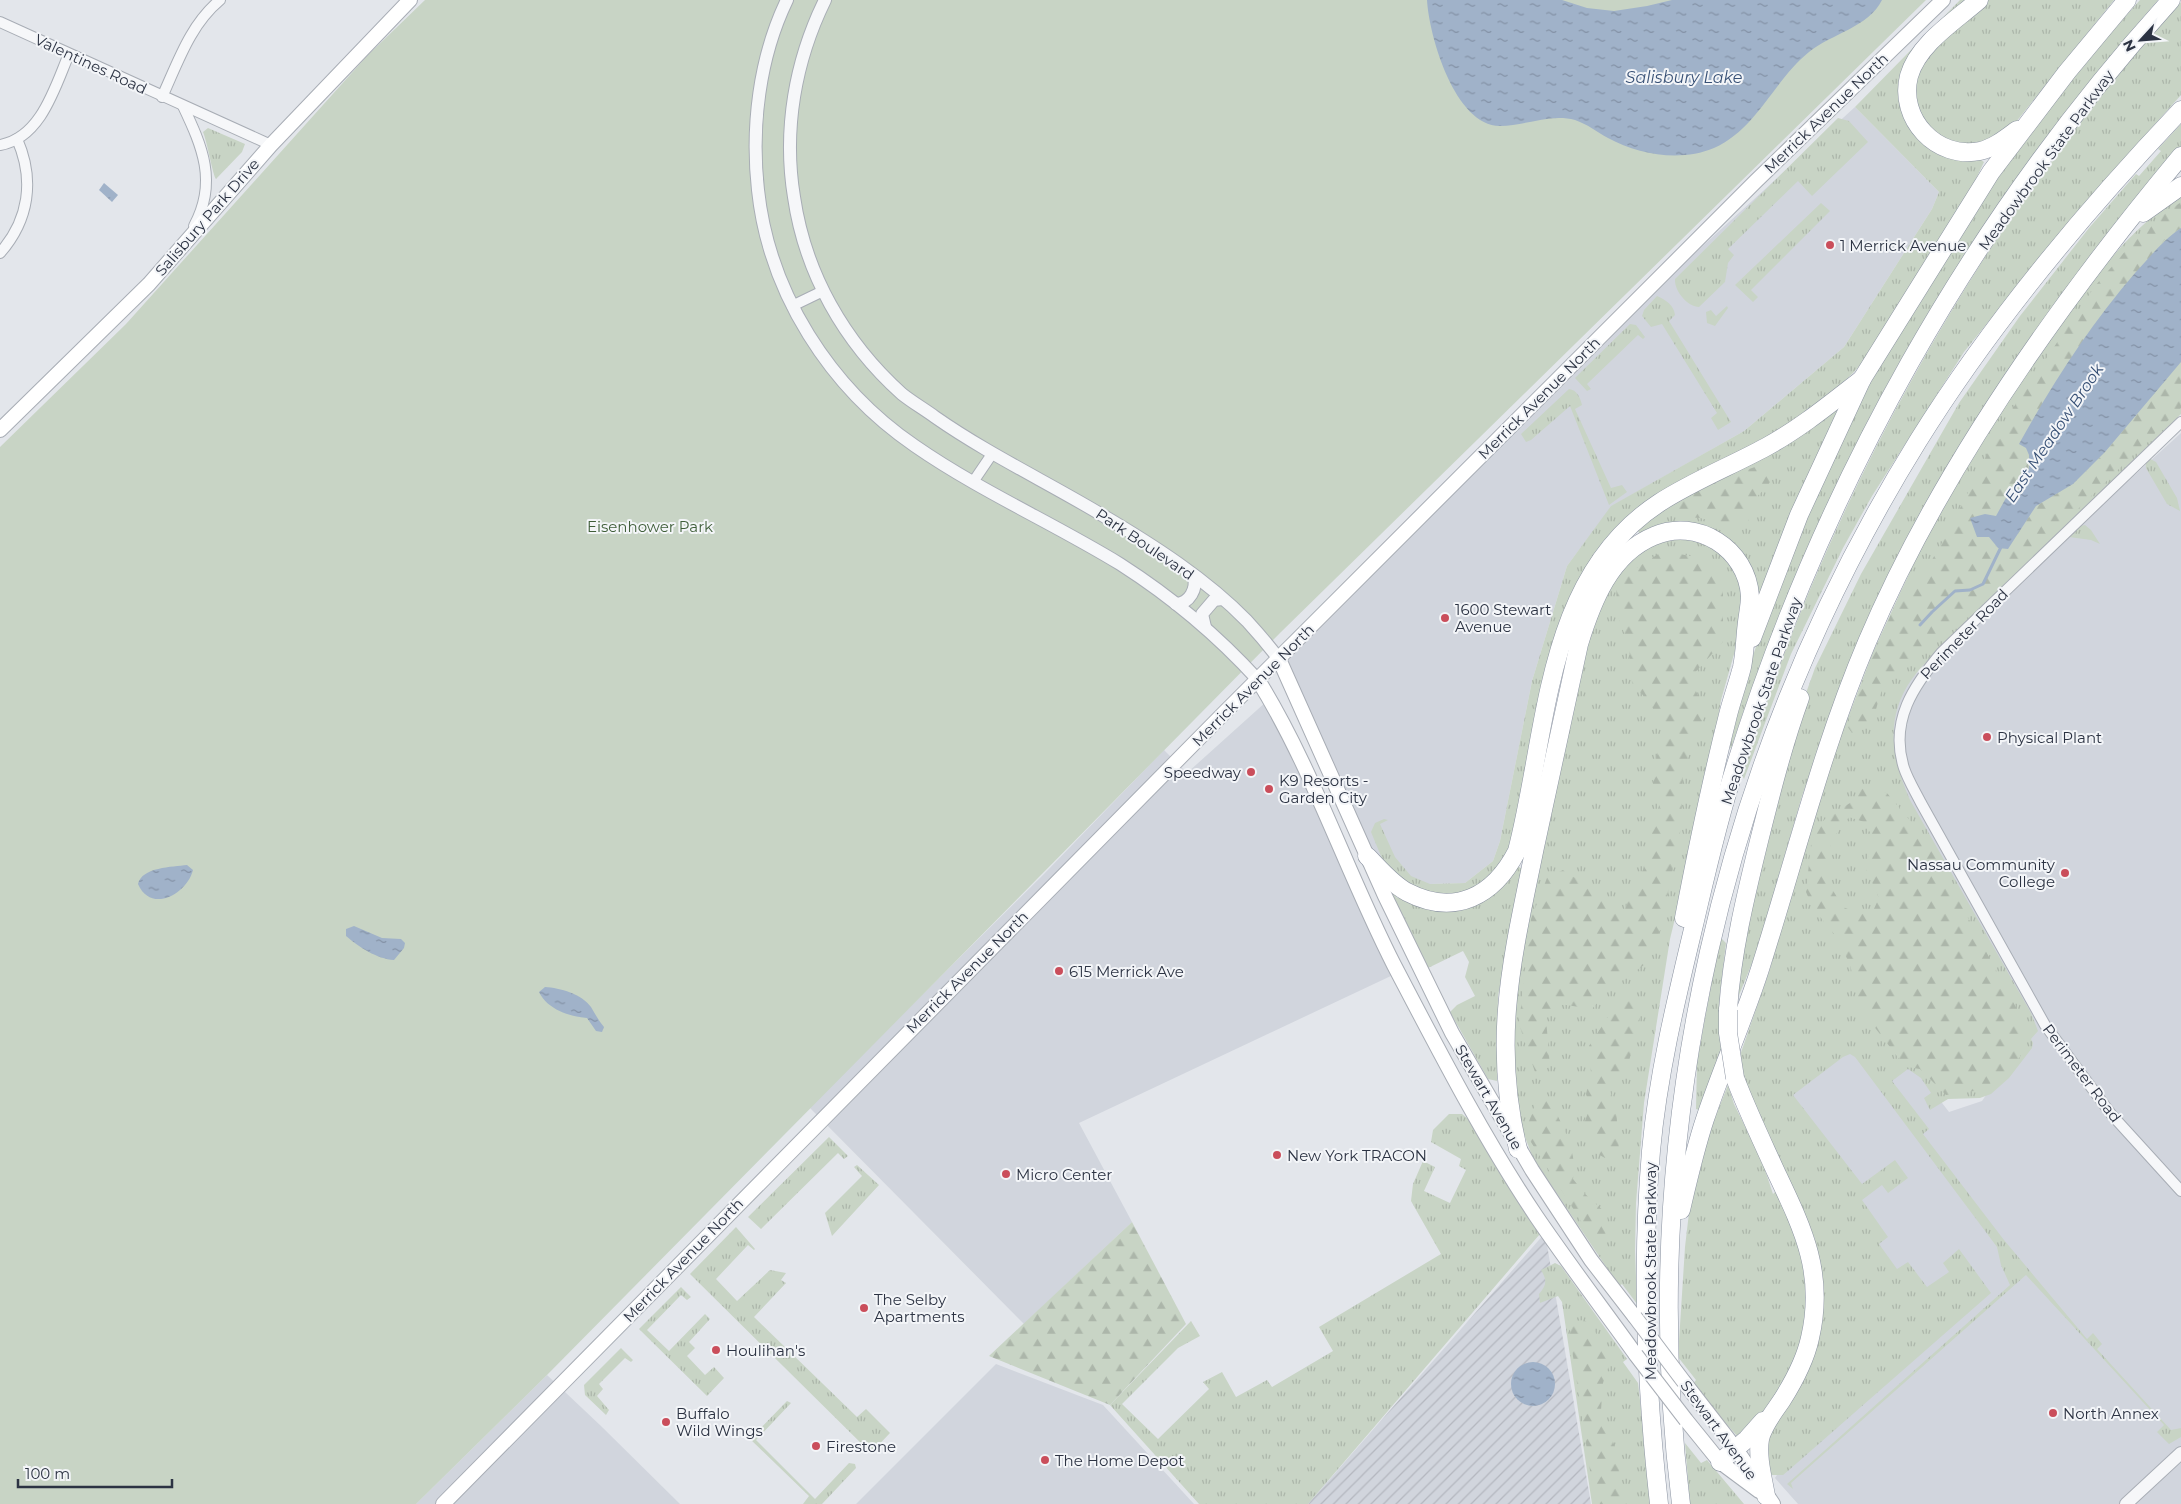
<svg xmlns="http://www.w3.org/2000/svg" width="2181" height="1504" viewBox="0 0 2181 1504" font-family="Montserrat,sans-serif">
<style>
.built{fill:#d1d5dd}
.industrial{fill:url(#industrial-furrows)}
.grass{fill:url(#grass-tufts)}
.forest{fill:url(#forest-firs);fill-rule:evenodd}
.park{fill:#c8d4c5}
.water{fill:url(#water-ripples)}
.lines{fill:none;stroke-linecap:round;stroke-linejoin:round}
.stream{stroke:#a0b2c9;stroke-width:3}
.minor-casing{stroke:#a8adb5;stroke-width:12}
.tertiary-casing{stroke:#a8adb5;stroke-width:14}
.secondary-casing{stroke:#a8adb5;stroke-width:16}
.motorway-casing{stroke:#8b93a1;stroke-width:19}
.minor{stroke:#f6f7f9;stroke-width:10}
.tertiary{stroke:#f6f7f9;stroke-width:12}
.secondary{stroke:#fff;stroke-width:14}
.motorway{stroke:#fff;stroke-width:18}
.secondary-bridge-casing{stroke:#a8adb5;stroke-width:16;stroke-linecap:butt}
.motorway-bridge-casing{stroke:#8b93a1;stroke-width:19;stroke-linecap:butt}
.secondary-bridge{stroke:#fff;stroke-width:14}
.motorway-bridge{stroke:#fff;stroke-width:18}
.poi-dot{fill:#ca4e5b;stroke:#f3f5f8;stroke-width:2}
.labels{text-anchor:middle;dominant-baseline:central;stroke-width:4;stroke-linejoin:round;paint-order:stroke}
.street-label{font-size:15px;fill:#2c3343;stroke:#f3f5f8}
.poi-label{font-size:15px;fill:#2c3343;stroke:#f3f5f8;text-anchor:start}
.park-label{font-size:15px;fill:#3f5e39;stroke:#f3f5f8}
.water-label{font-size:16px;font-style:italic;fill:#375075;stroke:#f3f5f8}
</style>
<defs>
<pattern id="industrial-furrows" width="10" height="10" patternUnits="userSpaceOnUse" patternTransform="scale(1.25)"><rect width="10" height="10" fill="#d1d5dd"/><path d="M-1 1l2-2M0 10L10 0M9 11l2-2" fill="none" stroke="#b4b7bf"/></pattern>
<pattern id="grass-tufts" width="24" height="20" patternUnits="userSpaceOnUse" patternTransform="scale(1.25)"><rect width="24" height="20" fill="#c8d4c5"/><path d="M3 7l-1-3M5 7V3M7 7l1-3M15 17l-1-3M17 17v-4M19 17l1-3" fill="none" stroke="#acb6aa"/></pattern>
<pattern id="forest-firs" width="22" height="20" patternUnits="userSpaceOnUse" patternTransform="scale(1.25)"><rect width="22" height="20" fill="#c8d4c5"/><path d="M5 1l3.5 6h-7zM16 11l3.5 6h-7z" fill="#acb6aa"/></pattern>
<pattern id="water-ripples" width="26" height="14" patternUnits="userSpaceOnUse" patternTransform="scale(1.25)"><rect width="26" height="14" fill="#a0b2c9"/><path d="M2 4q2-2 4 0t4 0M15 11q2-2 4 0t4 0" fill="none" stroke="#8391a5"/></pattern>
</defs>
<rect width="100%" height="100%" fill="#e3e6eb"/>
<g class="built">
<polygon points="1855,107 1939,192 1932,209 1844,347 1744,431 1612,506 1567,566 1532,681 1500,841 1493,861 1465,883 1430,884 1391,893 1275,659 1615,326"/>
<polygon points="2181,433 2181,1504 1798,1504 1775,1478 1821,1404 1846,1311 1752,1070 1881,1023 1949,1112 1982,1101 2032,1026 1864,721"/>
<polygon points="1267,701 1393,975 1079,1123 1132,1222 1024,1324 809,1107 1044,874 1164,750 1187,773"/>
<polygon points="996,1364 1103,1405 1194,1504 856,1504"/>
<polygon points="547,1375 601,1426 680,1504 416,1504"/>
</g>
<polygon class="industrial" points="1545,1233 1591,1504 1308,1504"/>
<g class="grass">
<path d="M1960,0H1969L1899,95C1902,104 1903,116 1907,125C1919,147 1958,160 1981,160L1984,162L1963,206L1882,339L1854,372L1822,403L1791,425L1668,491L1593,559L1575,589L1562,621L1513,846L1488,883L1465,894L1438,896L1413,889L1383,861L1371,832L1375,823L1384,819L1388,820L1380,824L1395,857L1411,876L1430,884L1465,883L1493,861L1500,841L1532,681L1567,566L1611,506L1744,431L1844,347L1932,209L1939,192L1855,107Z"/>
<polygon points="1985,0 2114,0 2012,127 1980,146 1958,146 1925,127 1912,90 1926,53"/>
<path d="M2140,0H2158C2049,126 1951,263 1873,411C1860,435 1849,461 1837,485C1796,571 1761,658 1731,748L1726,746C1744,684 1762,622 1787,561C1869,358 1993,163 2140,0Z"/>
<path d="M2181,2V95L2075,214L1964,352L1872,496L1843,548L1791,654L1744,779L1742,775C1811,555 1916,349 2049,162C2089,105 2135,53 2181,2Z"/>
<path d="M1838,118L1849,121L1868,142L1812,196L1798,181L1728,249L1734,255L1728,263L1725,282L1699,307C1688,307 1674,291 1675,279Z"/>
<polygon points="2181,124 2181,146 2152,180 2046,321 1838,697 1802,796 1757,951 1733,1010 1735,979 1791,735 1815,668 1861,574 1959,403 2020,316 2089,228 2136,174 2139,176 2161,151 2158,149"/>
<path d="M208,128L245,144L242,152L216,179C213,176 207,141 203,132Z"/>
<path d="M2181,195V414L1946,642C1935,654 1922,665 1912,679C1884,718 1892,759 1910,800L2031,1013L2038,1031L2031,1039L2033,1043L2032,1048L2009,1078L1991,1094L1980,1098L1948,1099L1930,1110L1924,1098L1931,1093L1921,1078L1908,1069L1892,1081L1929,1129L1923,1134L2004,1240L2087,1339L2093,1333L2102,1344L2097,1349L2171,1430L2181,1428V1437L2169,1444L2157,1432L2164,1425L2026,1275L1791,1483L1793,1489L1787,1484L2010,1285L2001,1265L1997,1247L1855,1057L1850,1054L1843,1057L1793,1095L1862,1184L1895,1160L1908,1178L1888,1193L1882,1185L1862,1200L1888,1237L1879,1244L1897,1269L1908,1262L1927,1287L1949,1272L1943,1263L1959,1249L1991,1293L1789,1470L1783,1475H1772L1765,1465L1763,1438L1805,1373L1811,1241L1815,1239L1762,1130L1738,1061L1769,972L1827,773L1873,652L1909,574L1907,573C1952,492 1998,412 2052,337C2089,283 2126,232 2181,195Z"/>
<polygon points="1821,203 1830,211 1751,290 1758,297 1753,302 1735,285"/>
<path d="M1657,296C1666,300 1674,305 1675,315L1669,321L1731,422L1718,430L1711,418L1717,413L1662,324L1651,327L1642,316L1644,310Z"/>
<polygon points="1727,306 1728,308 1715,326 1707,323 1706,312 1711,310 1716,316"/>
<polygon points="1630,324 1636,325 1645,337 1643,339 1638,335 1587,384 1591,389 1587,391 1575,378"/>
<path d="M1569,389C1577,390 1580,397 1582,405L1575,409L1611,488L1622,485L1627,492L1609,505L1570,406L1531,440L1526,442L1521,434Z"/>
<polygon points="1841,403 1758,603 1713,532 1640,534 1636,528 1662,508"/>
<polygon points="2145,456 2156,462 2177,498 2180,511 2167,504 2146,468"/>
<polygon points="2085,525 2091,530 2100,544 2091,540 2069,537 2080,526"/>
<path d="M1685,537L1710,544L1730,561L1742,586V626L1721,700L1706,791L1670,939L1644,1103L1636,1203L1635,1251L1637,1304L1622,1284L1619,1286L1533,1158L1515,1111L1508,1049L1518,954L1592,619C1608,588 1622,557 1655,542C1663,538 1676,538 1685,537Z"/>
<polygon points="1517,866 1523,869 1498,996 1497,1081 1488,1079 1450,1012 1457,1005 1475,996 1465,977 1469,962 1463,951 1428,968 1391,893 1394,892 1397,898 1401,895 1443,909"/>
<polygon points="1720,937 1726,943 1720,994 1721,1052 1699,1110 1696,1109 1697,1062"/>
<path d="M1728,1085L1734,1104L1762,1161L1773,1194L1776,1191C1789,1215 1801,1241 1806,1267C1815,1312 1797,1377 1766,1411C1758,1421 1747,1429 1738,1437L1692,1385L1696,1380L1678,1357L1685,1247L1692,1187L1696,1186L1710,1130Z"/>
<polygon points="1449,1114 1462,1114 1468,1119 1540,1234 1308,1504 1199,1504 1110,1405 1191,1321 1200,1336 1178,1348 1122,1404 1158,1439 1209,1389 1203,1382 1222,1372 1236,1397 1267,1380 1272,1387 1333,1351 1319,1327 1441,1254 1411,1201 1413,1184 1423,1161 1435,1167 1424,1191 1450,1203 1466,1170 1459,1166 1461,1159 1431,1142 1433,1130"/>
<polygon points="829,1137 848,1156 844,1159 838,1153 761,1229 748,1217"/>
<polygon points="857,1165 879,1185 832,1236 825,1213 862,1176 854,1167"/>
<polygon points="736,1227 755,1249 754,1250 748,1245 716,1279 737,1301 770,1270 786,1273 781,1280 786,1283 754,1317 857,1417 866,1409 890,1433 871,1453 690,1274"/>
<path d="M1555,1263L1561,1266L1627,1359L1623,1362L1638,1383L1652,1504H1592L1562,1302L1558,1296L1540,1303L1539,1294C1547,1285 1547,1280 1541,1270Z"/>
<polygon points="681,1287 691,1297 687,1300 681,1295 647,1330 669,1351 705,1314 710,1319 689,1342 695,1348 687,1356 705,1375 714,1367 724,1378 707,1396 639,1329"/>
<polygon points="621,1348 633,1360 631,1362 625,1358 599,1384 603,1389 597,1396 609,1410 606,1415 585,1395 584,1385"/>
<polygon points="787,1401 791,1403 756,1440 815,1499 849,1463 855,1464 856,1468 822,1504 803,1504 809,1496 750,1439"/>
<polygon points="1685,1443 1701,1463 1707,1460 1744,1504 1690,1504"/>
</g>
<g class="forest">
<path d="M2181,202V228L2166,238L2019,444C2037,454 2027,479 2016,492C2008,501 2000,505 1995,516L1985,514L1989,537L1998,548L2008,549L2036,506L2073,484L2105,452L2181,362V408C2092,495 2005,583 1911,664C1903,671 1892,678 1885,686C1873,701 1882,725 1852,733L1847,726L1869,665L1902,589L1926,570L1946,536L2003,423L2095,286L2128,248L2163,215Z"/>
<path d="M1761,465L1772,467C1774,487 1762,488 1753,502C1750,507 1750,516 1748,522L1736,527L1700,518L1674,516L1671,503L1713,481Z"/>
<polygon points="1663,551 1712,560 1723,585 1723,642 1690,678 1705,711 1683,772 1681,828 1661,928 1644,965 1605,993 1592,1009 1560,1004 1546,1018 1550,1067 1535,1072 1519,1024 1531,919 1547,878 1563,870 1625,910 1632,887 1643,870 1652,830 1661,812 1652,777 1660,743 1666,729 1650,703 1632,683 1629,646 1617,614 1616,581"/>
<path d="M1864,784L1887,793L1927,841L2020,1015L2022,1034L2020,1057L2003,1075L1981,1090L1946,1095L1920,1069L1907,1067L1900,1060L1859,1007L1850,964L1834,934L1813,908L1806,892L1812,835L1825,819L1853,801ZM1849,817L1864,822L1872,836L1866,869L1879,898L1873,911L1860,914L1843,907L1826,879L1831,841Z"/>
<polygon points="1628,1000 1642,1009 1633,1049 1622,1075 1608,1085 1616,1108 1619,1149 1605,1158 1596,1153 1587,1135 1585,1121 1590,1107 1586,1094 1591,1073 1589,1046 1613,1009"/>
<path d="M1546,1092C1558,1119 1579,1149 1573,1179L1584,1193L1607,1214L1608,1225L1605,1236L1593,1240L1529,1139L1528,1124L1538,1096Z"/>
<polygon points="1132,1222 1186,1324 1110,1405 989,1356"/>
<polygon points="1584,1320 1591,1325 1611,1359 1603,1383 1601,1410 1615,1447 1625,1504 1595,1504 1570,1336 1570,1326 1575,1321"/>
</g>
<polygon class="park" points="425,0 1926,0 1280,633 547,1375 416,1504 0,1504 0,447 126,324 367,56"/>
<g class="water">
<path d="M1427,0H1562L1587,8L1614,11L1647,6L1672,0H1882C1869,27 1831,34 1809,52C1774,80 1757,129 1714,148C1681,162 1639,155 1608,138C1597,132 1587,124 1575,120C1550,113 1525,126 1500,126C1455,126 1429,36 1427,0Z"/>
<polygon points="104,183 118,195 112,202 99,190"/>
<path d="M2181,228V362L2105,452L2073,484L2036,506L2008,549L1998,548L1989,537H1977L1970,518L1985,514L1996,516L2007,496L2017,492L2029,468V455L2026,448L2019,444C2052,384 2090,325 2135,273C2150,257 2163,240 2181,228Z"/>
<path d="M187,865L193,870C187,894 151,914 138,884C142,867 172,867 187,865Z"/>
<path d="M354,926L382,938L401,939L405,943L404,948L394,960C377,959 359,947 346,936V929Z"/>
<path d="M545,987C560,988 582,994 591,1007C595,1014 599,1021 604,1027L602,1032L596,1031L587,1018C569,1016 548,1010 539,992Z"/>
<circle cx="1533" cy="1384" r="22"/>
</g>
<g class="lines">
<polyline class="stream" points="1920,625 1932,612 1955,591 1970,590 1983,584 2002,545"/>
<g class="minor-casing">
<g id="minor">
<polyline points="0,22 271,145"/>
<path d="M162,97C178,62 190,25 220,0"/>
<path d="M183,106C202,146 218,182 194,226"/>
<path d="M0,145C41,138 55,87 69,54"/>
<path d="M0,253C29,220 35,180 17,139"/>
<polyline points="792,306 823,291"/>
<path d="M2181,422L1942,652C1914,685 1889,721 1904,768C1908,780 1915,791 1921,803L2045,1025L2111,1114L2181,1191"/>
<polyline points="973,482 992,454"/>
</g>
</g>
<g class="tertiary-casing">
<g id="tertiary">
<path d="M787,0C759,58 751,127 758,190C769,293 830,388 915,446C980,491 1053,523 1120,564C1170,596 1218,636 1258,680"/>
<path d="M825,0C795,61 783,130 794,197C805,273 844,342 902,394C912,402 924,409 935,417C988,454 1047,482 1102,515C1153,545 1206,579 1247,621C1258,633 1269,646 1279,659"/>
<path d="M1176,604C1190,603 1197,589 1194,576"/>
<polyline points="1205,627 1202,614 1214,600 1222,599"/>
<polyline points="2126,1504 2181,1453"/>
</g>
</g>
<g class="secondary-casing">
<g id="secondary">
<polyline points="0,430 149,284 271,145 410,0"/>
<polyline points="1279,659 1385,896 1452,1033 1532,1170 1591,1260 1635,1317"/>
<path d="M1258,680C1313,769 1346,871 1394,965C1438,1049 1483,1137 1536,1216C1568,1263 1603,1309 1636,1355"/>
<polyline points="1684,1382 1736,1449 1773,1504"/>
<polyline points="1686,1420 1720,1462 1759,1491"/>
<polyline points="443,1504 1225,712 1756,181 1943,0"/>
</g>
</g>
<g class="motorway-casing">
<g id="motorway">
<path d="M1979,0C1955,21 1918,44 1909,76C1898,119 1937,160 1980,151C1994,148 2006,138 2017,130"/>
<polyline points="2143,213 2181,186"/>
<polyline points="1752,638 1799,515 1862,379 1991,172 2067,72 2127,0"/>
<path d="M1367,856C1379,868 1392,884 1407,892C1455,917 1494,896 1517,851C1548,732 1544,578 1659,503C1693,481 1731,466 1766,447C1801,428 1831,403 1862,379"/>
<path d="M1728,1010C1732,952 1745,898 1759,841C1771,793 1783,745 1800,698"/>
<path d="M1735,1078C1747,1110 1762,1141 1776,1172C1803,1229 1825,1273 1810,1338C1805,1361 1794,1381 1782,1400C1774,1412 1763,1425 1760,1439C1757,1457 1763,1478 1766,1496"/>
<path d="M1518,1149C1491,1038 1513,955 1535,847C1550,779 1564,712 1579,644C1592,602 1610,554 1654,536C1697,517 1747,549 1750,596C1750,604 1748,614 1747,622C1745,637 1745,653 1742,667C1738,683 1732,699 1728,715C1711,782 1697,850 1684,918"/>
<path d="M1681,1210C1688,1180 1695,1149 1705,1119C1722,1068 1744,1019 1760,969C1795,859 1822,748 1867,642C1940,470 2062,299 2181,156"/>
<polyline points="1720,1462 1747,1439 1763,1421"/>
<path d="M1659,1504C1646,1388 1641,1268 1651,1151C1658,1074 1676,1000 1694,925C1706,874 1717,824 1733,774C1820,490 1971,220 2171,0"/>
<path d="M1681,1504C1635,1135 1722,757 1918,441C1992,322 2084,212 2181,110"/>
</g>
</g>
<use href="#minor" class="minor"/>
<use href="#tertiary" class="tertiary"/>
<use href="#secondary" class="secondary"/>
<use href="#motorway" class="motorway"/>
<g class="secondary-bridge-casing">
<g id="secondary-bridge">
<polyline points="1635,1317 1684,1382"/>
<polyline points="1636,1355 1686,1420"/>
</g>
</g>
<g class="motorway-bridge-casing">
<polyline id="motorway-bridge" points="1728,1010 1728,1033 1735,1078"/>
</g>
<use href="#secondary-bridge" class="secondary-bridge"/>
<use href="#motorway-bridge" class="motorway-bridge"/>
</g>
<g class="poi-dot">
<circle cx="1830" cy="245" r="5"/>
<circle cx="1445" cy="618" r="5"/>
<circle cx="1987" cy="737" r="5"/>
<circle cx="1251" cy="772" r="5"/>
<circle cx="1269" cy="789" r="5"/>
<circle cx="2065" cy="873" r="5"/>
<circle cx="1059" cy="971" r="5"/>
<circle cx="1277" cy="1155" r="5"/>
<circle cx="1006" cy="1174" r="5"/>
<circle cx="864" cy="1308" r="5"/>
<circle cx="716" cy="1350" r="5"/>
<circle cx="2053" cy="1413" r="5"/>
<circle cx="666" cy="1422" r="5"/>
<circle cx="816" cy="1446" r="5"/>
<circle cx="1045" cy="1460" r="5"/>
</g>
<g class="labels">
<g class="street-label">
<text transform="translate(91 64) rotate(25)">Valentines Road</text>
<text transform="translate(1826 113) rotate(-44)">Merrick Avenue North</text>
<text transform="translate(2046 160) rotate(-54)">Meadowbrook State Parkway</text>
<text transform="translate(207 217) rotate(-49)">Salisbury Park Drive</text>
<text transform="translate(1539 398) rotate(-45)">Merrick Avenue North</text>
<text transform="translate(1145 544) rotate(34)">Park Boulevard</text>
<text transform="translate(1964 634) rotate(-46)">Perimeter Road</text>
<text transform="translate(1253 685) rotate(-45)">Merrick Avenue North</text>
<text transform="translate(1761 701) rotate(-71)">Meadowbrook State Parkway</text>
<text transform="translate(967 972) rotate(-45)">Merrick Avenue North</text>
<text transform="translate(2082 1073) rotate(53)">Perimeter Road</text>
<text transform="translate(1489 1097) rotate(60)">Stewart Avenue</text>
<text transform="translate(683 1260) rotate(-46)">Merrick Avenue North</text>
<text transform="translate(1650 1271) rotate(-90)">Meadowbrook State Parkway</text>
<text transform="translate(1719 1430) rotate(54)">Stewart Avenue</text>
</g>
<g class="poi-label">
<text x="1840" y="245">1 Merrick Avenue</text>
<text x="1455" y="609">1600 Stewart<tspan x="1455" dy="17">Avenue</tspan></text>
<text x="1997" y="737">Physical Plant</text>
<text x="1241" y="772" text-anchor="end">Speedway</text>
<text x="1279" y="780">K9 Resorts -<tspan x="1279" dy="17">Garden City</tspan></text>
<text x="2055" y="864" text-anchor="end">Nassau Community<tspan x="2055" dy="17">College</tspan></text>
<text x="1069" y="971">615 Merrick Ave</text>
<text x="1287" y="1155">New York TRACON</text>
<text x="1016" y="1174">Micro Center</text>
<text x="874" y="1299">The Selby<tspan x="874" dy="17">Apartments</tspan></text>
<text x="726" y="1350">Houlihan's</text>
<text x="676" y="1413">Buffalo<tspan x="676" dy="17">Wild Wings</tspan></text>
<text x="2063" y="1413">North Annex</text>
<text x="826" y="1446">Firestone</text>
<text x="1055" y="1460">The Home Depot</text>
</g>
<g class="park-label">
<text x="650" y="526">Eisenhower Park</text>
</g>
<g class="water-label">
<text x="1684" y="77">Salisbury Lake</text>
<text transform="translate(2054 433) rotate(-56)">East Meadow Brook</text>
</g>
</g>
<g transform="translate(2141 40) rotate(244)" stroke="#f3f5f8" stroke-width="4" paint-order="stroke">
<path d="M0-4L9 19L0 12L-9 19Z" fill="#2c3343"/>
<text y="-8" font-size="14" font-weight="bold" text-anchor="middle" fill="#2c3343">N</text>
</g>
<path d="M18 1479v8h154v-8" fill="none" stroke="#2c3343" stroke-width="2.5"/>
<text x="25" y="1479" font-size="15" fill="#2c3343" stroke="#f3f5f8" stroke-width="4" paint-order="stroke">100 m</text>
</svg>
